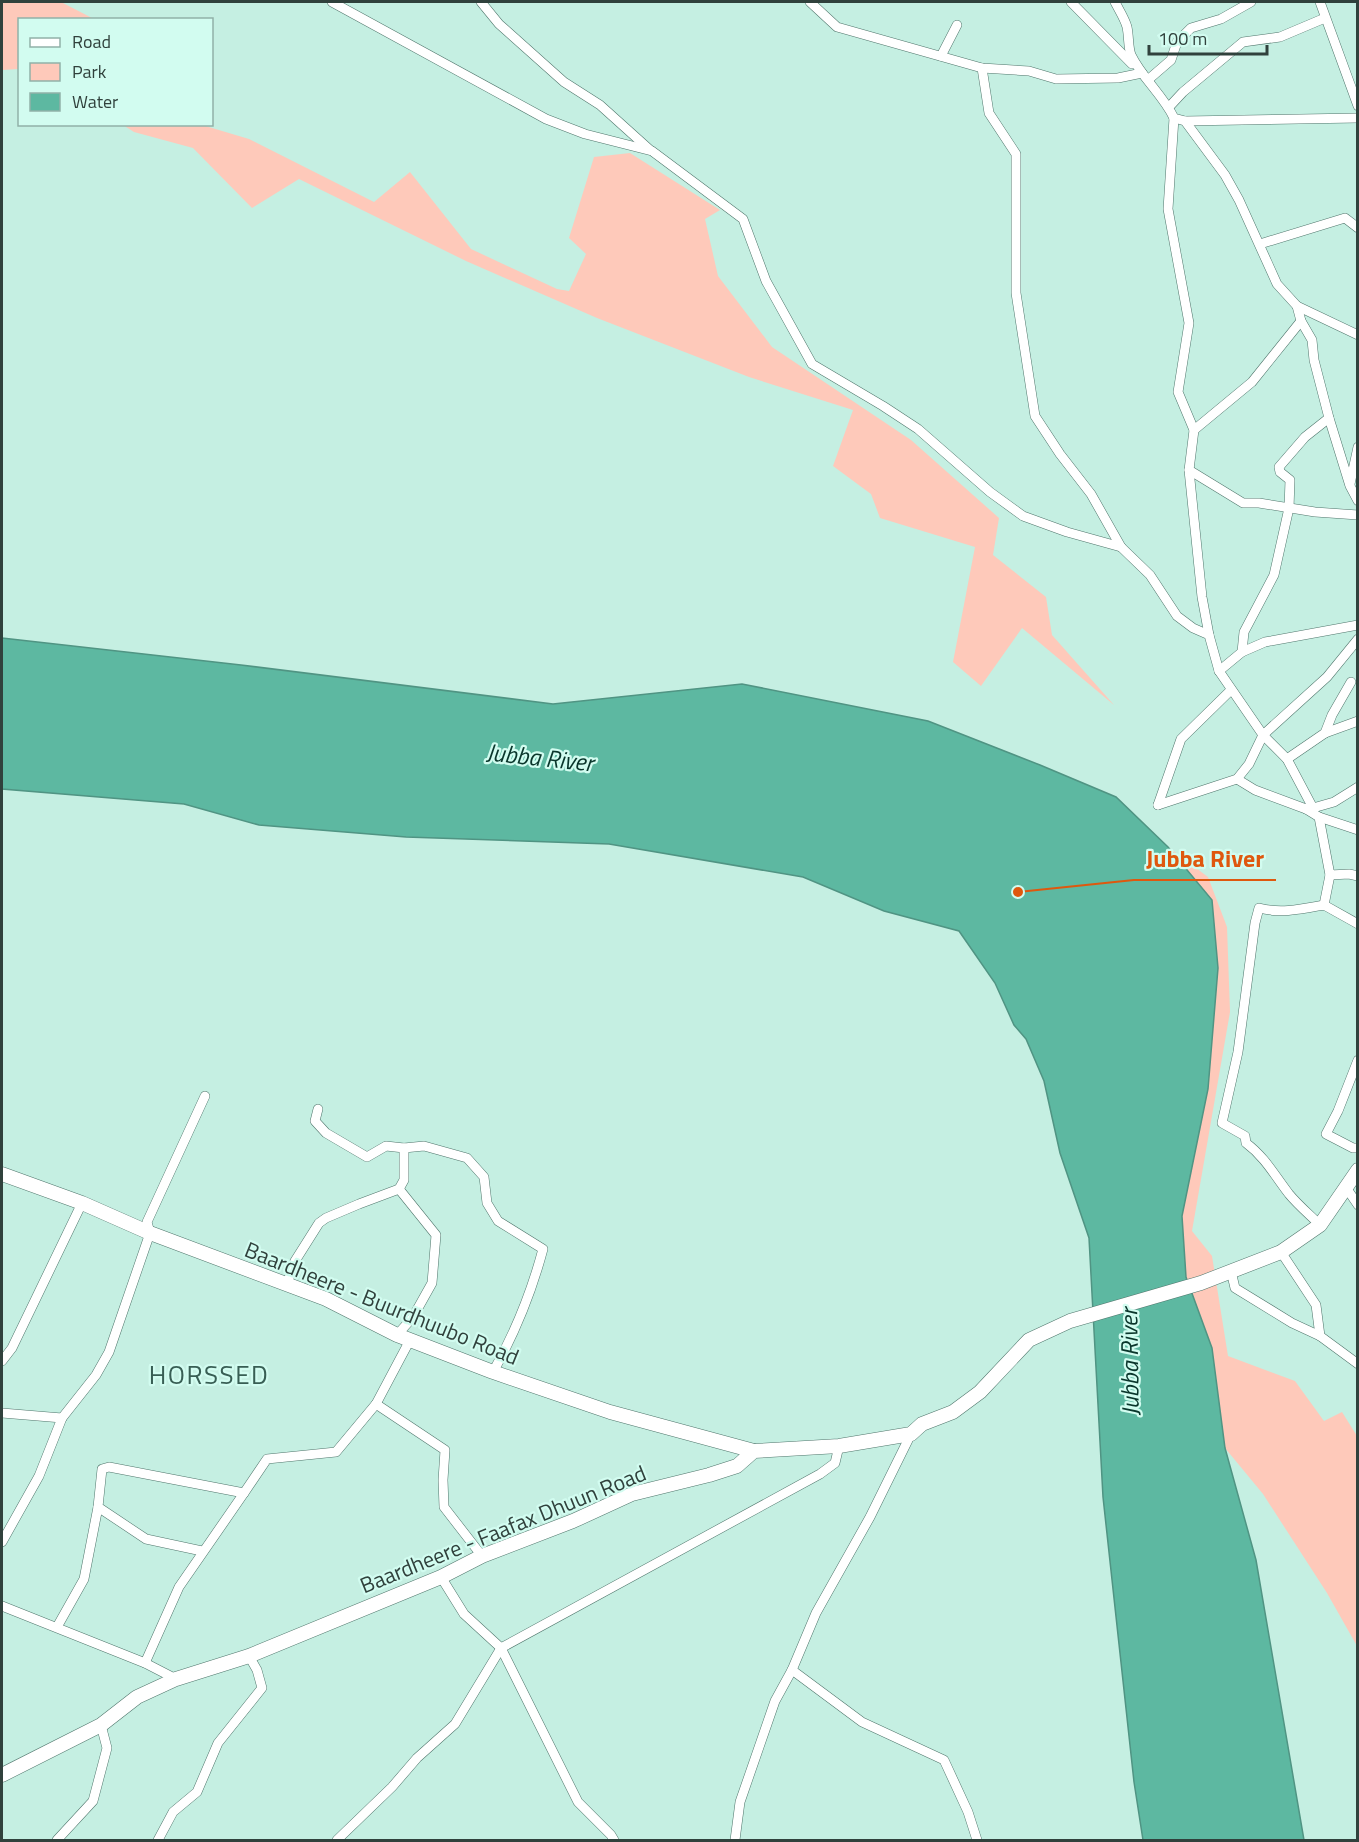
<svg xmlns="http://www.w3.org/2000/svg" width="1359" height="1842" viewBox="0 0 1359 1842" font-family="'Titillium Web',sans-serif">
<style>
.green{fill:#fec9ba}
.water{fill:#5db8a1;stroke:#509483;stroke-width:1.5}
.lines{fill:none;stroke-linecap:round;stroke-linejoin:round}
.street-casing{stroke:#50766c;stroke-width:10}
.secondary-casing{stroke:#50766c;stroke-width:15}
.street{stroke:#fff;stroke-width:9}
.secondary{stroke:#fff;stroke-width:14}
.labels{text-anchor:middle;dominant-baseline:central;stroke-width:4.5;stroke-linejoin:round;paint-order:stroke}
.street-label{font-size:22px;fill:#30413c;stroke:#d2fcf0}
.water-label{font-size:24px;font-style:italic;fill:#0a362c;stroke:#d2fcf0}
.quarter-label{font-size:26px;letter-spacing:1.5px;fill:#385e54;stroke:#d2fcf0}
.leader{fill:none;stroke:#df580e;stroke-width:2}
.callout-dot{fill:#df580e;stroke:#d2fcf0;stroke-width:2}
.callout-label{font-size:24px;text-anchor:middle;font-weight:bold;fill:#df580e;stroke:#d2fcf0;stroke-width:4.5;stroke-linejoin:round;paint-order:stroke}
</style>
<rect width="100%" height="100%" fill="#c5efe2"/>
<g class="green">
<polygon points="2,2 61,2 94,19 20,20 19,69 2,70"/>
<polygon points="123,125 202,125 249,139 374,202 410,172 471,249 557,289 569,291 586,254 569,238 594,157 630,153 720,210 705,219 718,276 772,347 911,440 999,518 993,555 1046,597 1052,635 1114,705 1022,628 981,686 953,662 975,547 880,518 871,494 833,466 853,410 749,377 597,318 466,261 299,179 252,208 193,148 134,132"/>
<polygon points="1168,847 1208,877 1227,927 1230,1012 1192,1231 1212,1256 1228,1356 1295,1381 1324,1421 1342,1412 1357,1436 1357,1646 1327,1593 1263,1494 1225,1448 1212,1348 1186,1277 1182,1216 1208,1089 1212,900"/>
</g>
<polygon class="water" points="2,638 241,665 553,704 742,684 928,721 1040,765 1116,797 1168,847 1212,900 1218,968 1208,1089 1182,1216 1186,1277 1212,1348 1225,1448 1256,1560 1304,1840 1143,1840 1134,1782 1103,1497 1089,1238 1060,1153 1044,1081 1026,1039 1014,1025 995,983 959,931 884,911 803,877 609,844 406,837 259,825 184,804 2,789"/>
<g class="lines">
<g class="street-casing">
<g id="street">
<polyline points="332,2 546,119 585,134 652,151 743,219 766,281 812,364 883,406 918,429 990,492 1023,516 1067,532 1121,547 1150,575 1177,616 1193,628 1209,635 1219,671 1263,735 1287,759 1313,808 1306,809 1319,817 1358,830"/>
<polyline points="481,2 499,24 564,82 600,105 650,150"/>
<polyline points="810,2 837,27 982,68 1029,71 1056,79 1118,78 1142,73"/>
<polyline points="1071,2 1132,64"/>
<path d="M1115,2C1119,10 1125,19 1127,27C1129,36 1128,47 1131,55C1142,78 1163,95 1174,118L1185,121L1225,175L1239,200L1277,284L1297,306L1301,321L1312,340L1314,360L1329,418L1350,486L1358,501"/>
<polyline points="1320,2 1358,106"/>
<polyline points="941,56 957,25"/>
<polyline points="982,68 989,113 1016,154 1016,293 1035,416 1060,454 1091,494 1121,547"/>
<polyline points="1149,79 1171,60 1177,42 1191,28 1221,19 1251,2"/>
<polyline points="1169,107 1183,92 1243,42 1280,37 1325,18"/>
<polyline points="1174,118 1168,209 1189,323 1178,392 1194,430 1189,470 1202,597 1209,635"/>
<polyline points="1185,121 1358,118"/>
<polyline points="1260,244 1345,218 1358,228"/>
<polyline points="1297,306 1358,335"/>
<polyline points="1194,430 1252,382 1301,321"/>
<polyline points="1189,470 1243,503 1259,503 1315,512 1358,515"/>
<polyline points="1350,484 1358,447"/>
<polyline points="1242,652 1244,632 1274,575 1289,508 1290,480 1280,472 1279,467 1305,437 1329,418"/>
<polyline points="1219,671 1242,652 1265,642 1358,625"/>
<polyline points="1325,733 1358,721"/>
<polyline points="1287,759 1325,733 1332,715 1351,682"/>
<polyline points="1237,779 1255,790 1306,809"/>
<polyline points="1158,805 1237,779 1249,764 1263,735 1327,677 1358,639"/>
<polyline points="1158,805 1181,739 1231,690"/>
<polyline points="1313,808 1334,802 1358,787"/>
<polyline points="1319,817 1330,875 1349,874 1358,876"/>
<polyline points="1324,905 1330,875"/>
<polyline points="1358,1060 1338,1111 1326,1134 1353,1148 1358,1148"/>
<path d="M318,1109L315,1121L326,1133L367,1157L386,1146L404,1148L424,1146L467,1158L484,1177L487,1203L498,1221L543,1249C531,1294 516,1331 493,1372"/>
<polyline points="1345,1186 1358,1205"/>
<polyline points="399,1189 404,1180 404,1148"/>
<path d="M1320,1225C1310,1215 1298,1205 1289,1194C1275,1176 1265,1157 1246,1143L1245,1136L1222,1123L1238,1052L1255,923L1259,908C1281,914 1302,909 1324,905L1358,924"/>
<polyline points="1281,1252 1316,1305 1320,1336"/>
<polyline points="1231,1271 1235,1288 1292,1323 1320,1336 1358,1364"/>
<polyline points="287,1284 295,1261 319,1223 326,1218 359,1204 399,1189 436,1235 432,1283 413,1317 397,1335"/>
<polyline points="2,1361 12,1348 82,1203"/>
<polyline points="376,1404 445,1450 443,1480 444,1507 482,1556"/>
<polyline points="2,1413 62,1418"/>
<polyline points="2,1542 39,1476 62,1418 96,1375 109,1352 150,1233 147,1222 205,1096"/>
<polyline points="202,1551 146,1539 98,1507 102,1469 109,1467 244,1493 267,1459 336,1452 376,1404 410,1340"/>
<polyline points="441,1577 464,1614 501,1648 578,1802 611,1835 614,1840"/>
<polyline points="2,1606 145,1663 176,1679"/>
<polyline points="57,1627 84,1579 98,1507"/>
<polyline points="145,1663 179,1587 244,1493"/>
<polyline points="792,1670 862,1722 944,1760 968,1812 977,1840"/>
<polyline points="57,1840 93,1801 107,1748 101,1725"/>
<polyline points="158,1840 173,1812 197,1792 218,1743 262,1688 257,1670 249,1656"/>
<polyline points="337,1840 392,1787 417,1758 455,1724 501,1648 820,1474 835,1463 839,1446"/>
<polyline points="735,1840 740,1802 775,1701 792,1670 816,1613 870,1517 911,1434"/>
</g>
</g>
<g class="secondary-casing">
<g id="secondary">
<polyline points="2,1174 82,1203 150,1233 326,1299 397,1335 493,1372 610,1412 754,1451"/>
<polyline points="2,1775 101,1725 137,1697 176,1679 249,1656 441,1577 482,1556 573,1521 632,1494 709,1475 737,1466 754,1451 839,1446 911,1434 922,1424 953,1412 980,1392 1029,1340 1070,1321 1201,1283 1281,1252 1320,1225 1358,1170"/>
</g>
</g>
<use href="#street" class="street"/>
<use href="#secondary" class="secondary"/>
</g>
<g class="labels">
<g class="street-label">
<text transform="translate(382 1303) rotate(22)">Baardheere - Buurdhuubo Road</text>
<text transform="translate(503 1529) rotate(-22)">Baardheere - Faafax Dhuun Road</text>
</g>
<g class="water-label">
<text transform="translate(540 757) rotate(6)">Jubba River</text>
<text transform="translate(1129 1362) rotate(-91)">Jubba River</text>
</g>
<g class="quarter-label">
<text x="209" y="1374">HORSSED</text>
</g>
</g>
<path class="leader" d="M1018 892L1134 880H1276"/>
<circle class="callout-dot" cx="1018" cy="892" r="6"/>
<g class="callout-label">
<text x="1205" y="867">Jubba River</text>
</g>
<rect width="1359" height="1842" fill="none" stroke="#30413c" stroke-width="6"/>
<rect x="18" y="18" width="195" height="108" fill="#d2fcf0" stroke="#91b1a8" stroke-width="1.5"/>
<rect x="30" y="38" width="30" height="9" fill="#ffffff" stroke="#91b1a8" stroke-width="1.5"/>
<text x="72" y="48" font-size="18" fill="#30413c">Road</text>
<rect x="30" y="63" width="30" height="18" fill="#fec9ba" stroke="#91b1a8" stroke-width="1.5"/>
<text x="72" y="78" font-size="18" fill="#30413c">Park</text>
<rect x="30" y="93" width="30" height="18" fill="#5db8a1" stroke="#91b1a8" stroke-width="1.5"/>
<text x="72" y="108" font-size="18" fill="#30413c">Water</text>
<path d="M1149 45v9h118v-9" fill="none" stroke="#30413c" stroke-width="3"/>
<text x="1158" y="45" font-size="18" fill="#30413c" stroke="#d2fcf0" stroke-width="4.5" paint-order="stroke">100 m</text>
</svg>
